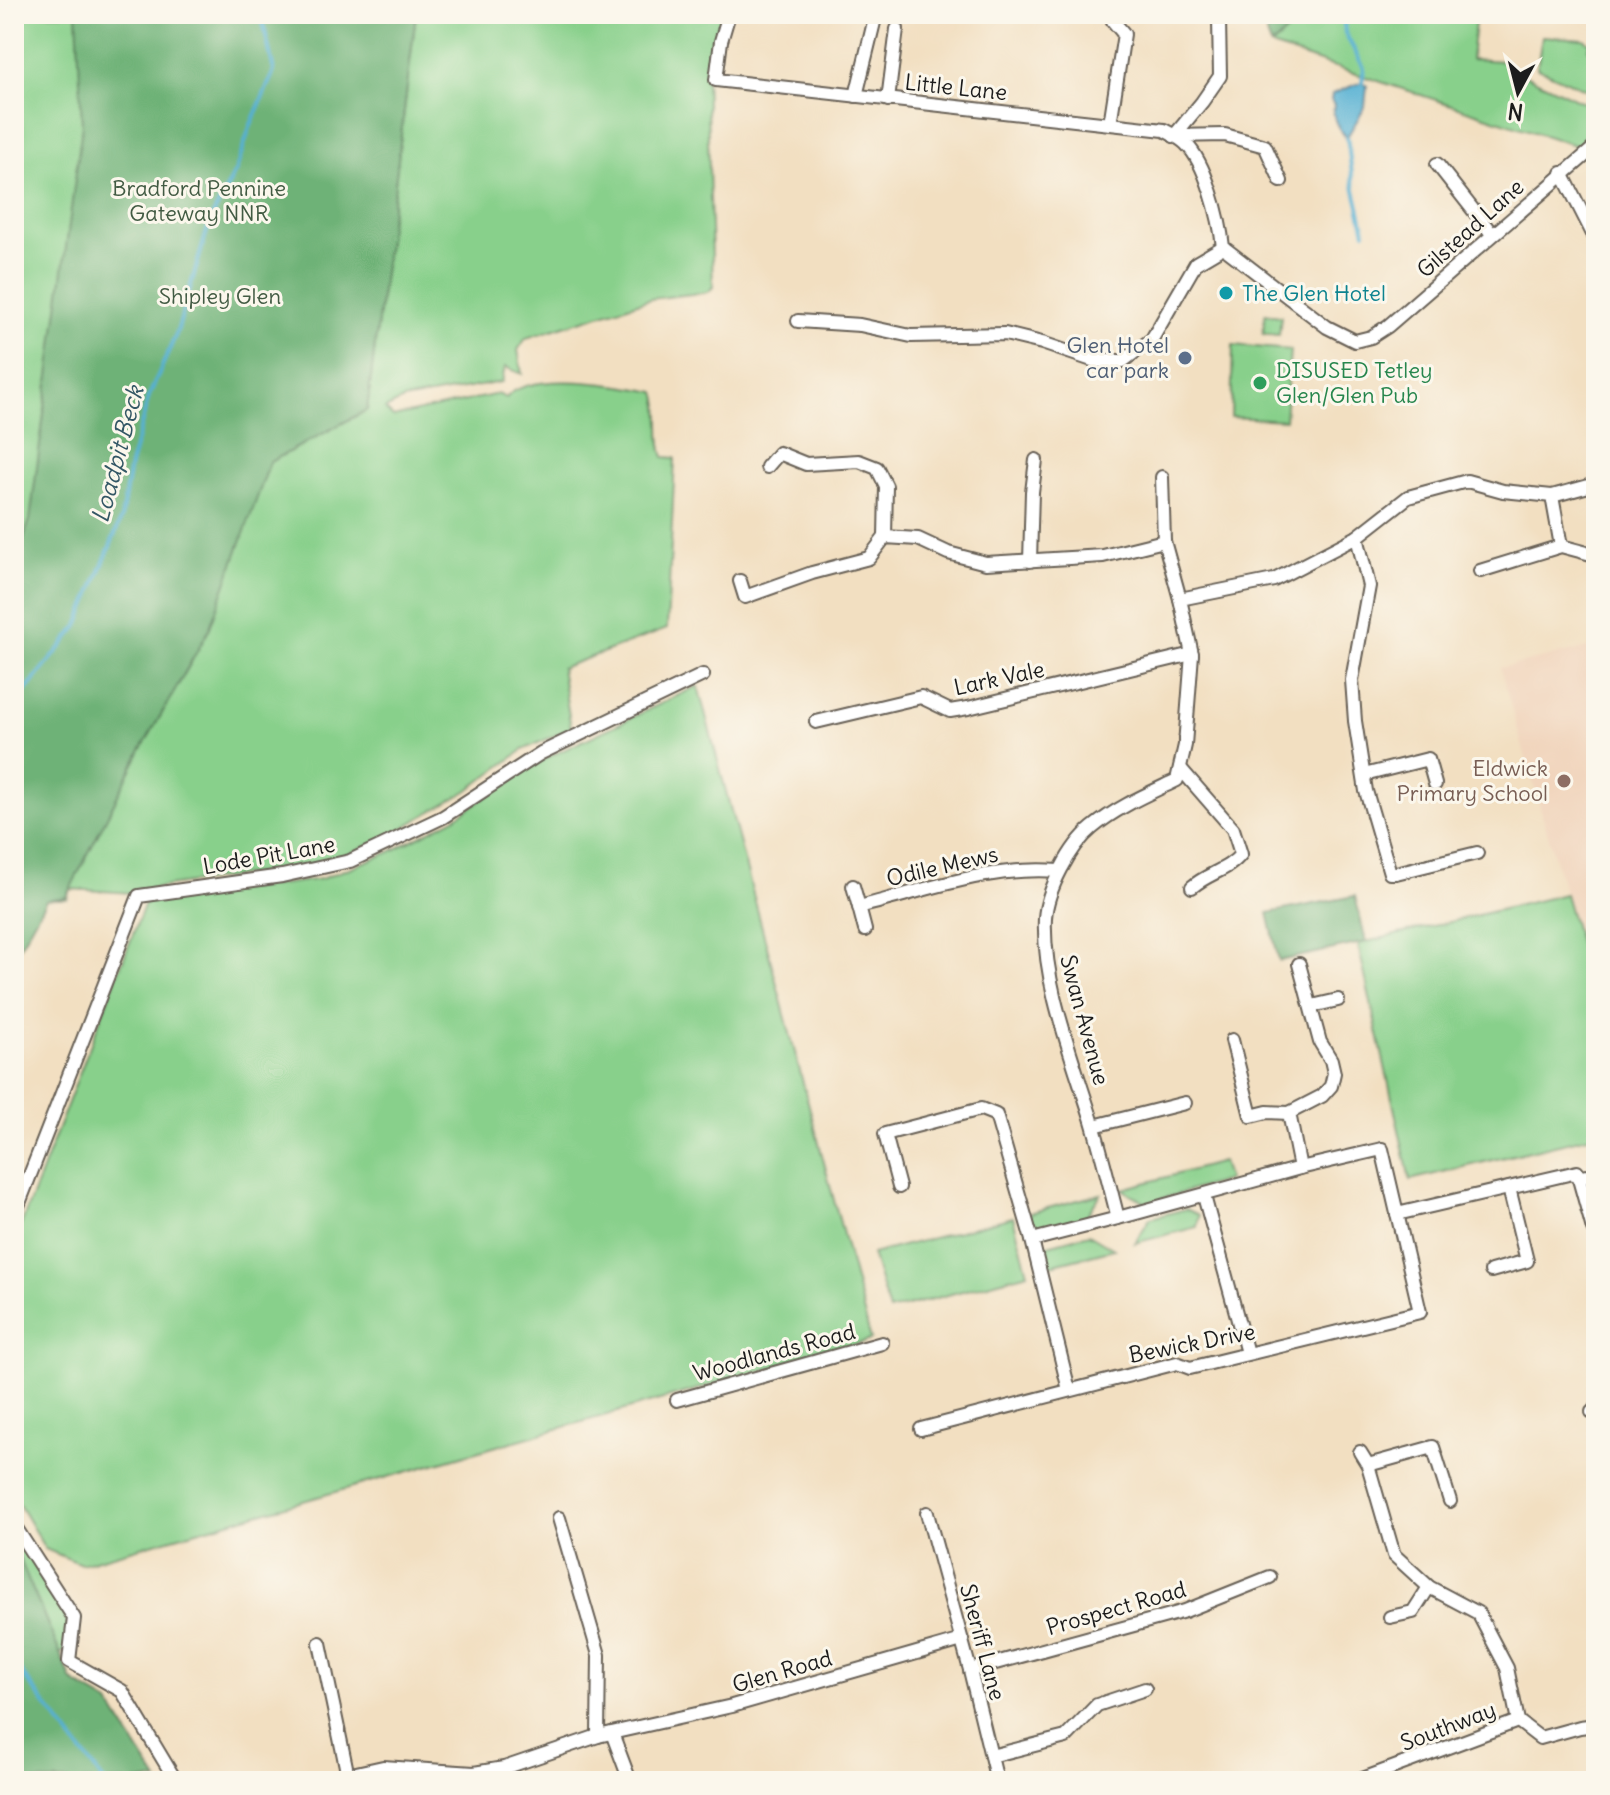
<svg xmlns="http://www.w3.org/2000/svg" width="1610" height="1795" viewBox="0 0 1610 1795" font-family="Delius,sans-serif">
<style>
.built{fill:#f1d5bd}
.green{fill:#88d08b;stroke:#527654;stroke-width:2;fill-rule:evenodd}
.forest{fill:#6eb277;stroke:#45674a;stroke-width:2}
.water{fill:#55b0d3;stroke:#386678;stroke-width:2}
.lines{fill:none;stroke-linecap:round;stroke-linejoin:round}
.stream{stroke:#55b0d3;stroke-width:4}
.minor-casing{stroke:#676056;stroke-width:16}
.minor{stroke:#fff;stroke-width:12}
.culture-dot{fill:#0f9aa8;stroke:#fbf7ec;stroke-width:3}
.service-dot{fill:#5c6f8a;stroke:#fbf7ec;stroke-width:3}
.leisure-dot{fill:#2e9e5b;stroke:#fbf7ec;stroke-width:3}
.education-dot{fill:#8d6e63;stroke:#fbf7ec;stroke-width:3}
.labels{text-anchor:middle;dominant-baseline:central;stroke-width:6;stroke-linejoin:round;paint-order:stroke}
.street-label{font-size:22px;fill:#1c1c1c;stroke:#fbf7ec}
.park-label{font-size:22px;fill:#425b43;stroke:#fbf7ec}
.culture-label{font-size:22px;fill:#0d838f;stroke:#fbf7ec;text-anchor:start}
.service-label{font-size:22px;fill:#4e5e75;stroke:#fbf7ec;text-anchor:end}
.leisure-label{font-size:22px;fill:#27864d;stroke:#fbf7ec;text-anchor:start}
.education-label{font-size:22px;fill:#785e54;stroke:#fbf7ec;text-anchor:end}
.water-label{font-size:24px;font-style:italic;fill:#335765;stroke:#fbf7ec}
</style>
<rect width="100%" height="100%" fill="#fbf7ec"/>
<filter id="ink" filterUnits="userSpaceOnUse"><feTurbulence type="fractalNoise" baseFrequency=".0125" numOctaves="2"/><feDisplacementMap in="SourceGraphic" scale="16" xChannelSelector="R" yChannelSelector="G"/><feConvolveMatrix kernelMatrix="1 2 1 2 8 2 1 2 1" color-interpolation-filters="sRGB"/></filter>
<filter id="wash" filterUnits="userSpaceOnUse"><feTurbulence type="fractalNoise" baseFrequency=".006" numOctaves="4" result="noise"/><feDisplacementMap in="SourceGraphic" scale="32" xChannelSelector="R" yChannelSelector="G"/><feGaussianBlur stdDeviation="1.8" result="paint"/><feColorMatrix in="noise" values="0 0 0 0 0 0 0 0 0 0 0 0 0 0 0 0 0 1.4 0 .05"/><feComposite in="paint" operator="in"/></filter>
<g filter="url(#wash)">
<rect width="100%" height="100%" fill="#f2dfc1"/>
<polygon class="built" points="1596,646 1596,1001 1500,668"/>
<g class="green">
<path d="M14,14H409L367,410L416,14H722L706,77L713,287L708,292L650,299L526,338L518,350L522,374L505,367L502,382L403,400L385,409L393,417L498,394L506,398C530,369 623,386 656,392C664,413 656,437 664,457L675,458L667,629L561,668L571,728L523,750L467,791L385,838L341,857L296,868L147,889H135L132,893L70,889L67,899H46L14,953ZM193,658V659L141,750L184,663Z"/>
<polygon points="1307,14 1476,14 1471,59 1504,61 1516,71 1596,108 1593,116 1596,118 1596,132 1580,147 1271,46"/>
<polygon points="1542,36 1584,39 1590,43 1588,49 1596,52 1596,94 1537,68"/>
<polygon points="1265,314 1281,316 1279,335 1263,334"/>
<polygon points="1233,345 1290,350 1285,420 1231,417"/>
<polygon points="698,686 871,1340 81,1564 45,1549 14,1496 14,1243 145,903 321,879 390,852 453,819 540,761"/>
<polygon points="1565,894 1596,1001 1596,1135 1410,1180 1358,944"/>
<polygon points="1222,1162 1228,1180 1146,1203 1122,1189"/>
<polygon points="1101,1194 1085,1218 1040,1229 1032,1223 1029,1213"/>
<polygon points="1186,1209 1199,1215 1197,1227 1135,1243 1150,1218"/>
<polygon points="1013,1217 1028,1273 889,1311 872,1254"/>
<polygon points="1089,1234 1114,1249 1043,1267 1042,1253 1048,1245"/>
<path d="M14,1531C29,1554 97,1638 58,1655L14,1623Z"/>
</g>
<g class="forest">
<polygon points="77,14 416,14 367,410 270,462 209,630 141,750 66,897 46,900 14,957 14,564 30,520 82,126"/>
<polygon points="1261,14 1307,14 1271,46"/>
<polygon points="1355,896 1366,942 1279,961 1268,913"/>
<polygon points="14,1546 72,1681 109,1703 158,1781 14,1781"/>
</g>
<path class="water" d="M1362,82L1367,86L1365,107L1347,137C1337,129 1332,117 1334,105L1331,100L1332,94Z"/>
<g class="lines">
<g class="stream">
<polyline points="1343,14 1345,33 1364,68 1362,82"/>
<polyline points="1347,137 1353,181 1365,232"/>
<polyline points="14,705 78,626 121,519 130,465 149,396 177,332 210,221 236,170 250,127 274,71 261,14"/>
<polyline points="14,1663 104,1781"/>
</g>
</g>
</g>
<g filter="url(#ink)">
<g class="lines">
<g class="minor-casing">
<g id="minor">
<path d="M729,14L721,41L716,80L1164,130C1171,134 1181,138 1186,144C1206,163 1220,219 1223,247L1327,327L1355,341L1371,337L1388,326L1596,146"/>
<polyline points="856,96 876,14"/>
<polyline points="888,100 897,29"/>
<polyline points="1110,124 1124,34 1113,21 1110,14"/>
<polyline points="1174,136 1202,102 1220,76 1219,19 1216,14"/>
<polyline points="1174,136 1225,135 1265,146 1281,181"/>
<polyline points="1437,164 1492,234"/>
<polyline points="1562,173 1596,240"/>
<polyline points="798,321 860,325 911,336 1005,334 1042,343 1095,361 1123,361 1152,339 1196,263 1223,247"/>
<polyline points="767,467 779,453 806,464 859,461 877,468 886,486 885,537"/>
<polyline points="1552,496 1561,546"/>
<polyline points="1357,537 1369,586 1352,680 1355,721 1366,791 1390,873 1396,873 1477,853"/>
<polyline points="1164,541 1180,599"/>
<polyline points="1030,561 1032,492 1036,460"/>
<polyline points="1480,571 1561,546 1591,554"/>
<polyline points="740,581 745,597 812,573 869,558 885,537 918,539 948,553 986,563 1103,556 1164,541 1162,477"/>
<polyline points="816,722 921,697 950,711 968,708 1192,654"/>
<path d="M1180,768L1233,829L1241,854C1229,870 1208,873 1192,887"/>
<polyline points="1364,775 1428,759 1435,784"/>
<polyline points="853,886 859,907"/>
<path d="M865,930L859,907C924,891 991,865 1059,871"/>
<polyline points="1299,964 1320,1042 1331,1060 1334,1073 1331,1086 1322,1096 1289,1113 1300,1168"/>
<polyline points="1312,1006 1338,1000"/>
<polyline points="1232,1040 1251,1116 1267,1112 1289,1113"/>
<polyline points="1094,1126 1185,1103"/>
<polyline points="1578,1178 1596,1174"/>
<polyline points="899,1187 885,1134 981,1109 996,1115 1032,1240 1069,1390"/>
<polyline points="1204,1196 1247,1353"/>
<polyline points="1397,1214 1577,1172 1593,1229 1596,1228"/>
<polyline points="14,1216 139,896 282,876 350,861 443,817 541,753 703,675"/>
<polyline points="1032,1240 1118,1218"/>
<polyline points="1491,1271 1527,1261 1509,1188"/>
<polyline points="677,1400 882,1343"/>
<polyline points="1592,1412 1596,1409"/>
<path d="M921,1429L1177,1363L1190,1368L1420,1312L1382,1149L1300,1168L1118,1218C1110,1187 1102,1155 1093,1124C1074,1061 1042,983 1045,918C1047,890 1070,846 1092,828C1117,807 1148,794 1177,780L1185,745L1192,654L1180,599L1274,580L1357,537L1408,497L1467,481L1503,491L1552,496L1596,484"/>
<polyline points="1360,1452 1368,1465 1394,1555 1429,1587 1478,1613 1507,1668 1518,1721"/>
<polyline points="1368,1465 1433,1447 1450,1501"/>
<polyline points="927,1513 970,1670 997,1781"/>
<polyline points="559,1518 599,1655 598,1736"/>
<polyline points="14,1525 74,1618 69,1661 122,1691 176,1781"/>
<polyline points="1390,1617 1413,1612 1429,1587"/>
<polyline points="320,1643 349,1781"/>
<polyline points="970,1670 1185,1611 1270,1577"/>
<polyline points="612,1733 630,1781"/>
<polyline points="991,1756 1066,1737 1097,1705 1145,1689"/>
<polyline points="347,1775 383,1767 474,1773 504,1768 598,1736 732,1706 962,1640"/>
<polyline points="1357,1781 1518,1721 1540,1738 1580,1727 1596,1725"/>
</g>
</g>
<use href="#minor" class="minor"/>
</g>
</g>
<circle class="culture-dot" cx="1226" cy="293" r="8"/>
<circle class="service-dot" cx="1185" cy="358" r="8"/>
<circle class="leisure-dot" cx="1260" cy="383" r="8"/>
<circle class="education-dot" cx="1564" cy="781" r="8"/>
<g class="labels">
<g class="street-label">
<text transform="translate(956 87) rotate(6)">Little Lane</text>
<text transform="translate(1470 228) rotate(-42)">Gilstead Lane</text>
<text transform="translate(999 678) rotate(-12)">Lark Vale</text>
<text transform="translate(269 855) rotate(-10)">Lode Pit Lane</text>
<text transform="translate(942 866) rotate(-13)">Odile Mews</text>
<text transform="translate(1085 1020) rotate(75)">Swan Avenue</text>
<text transform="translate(1192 1343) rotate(-11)">Bewick Drive</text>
<text transform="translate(774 1352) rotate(-15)">Woodlands Road</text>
<text transform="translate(1116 1608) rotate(-16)">Prospect Road</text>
<text transform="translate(983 1642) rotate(75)">Sheriff Lane</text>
<text transform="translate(782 1671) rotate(-16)">Glen Road</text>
<text transform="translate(1448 1726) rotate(-21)">Southway</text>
</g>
<g class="park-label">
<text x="199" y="188">Bradford Pennine<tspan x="199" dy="25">Gateway NNR</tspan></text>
<text x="220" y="296">Shipley Glen</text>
</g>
<g class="culture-label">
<text x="1242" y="293">The Glen Hotel</text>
</g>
<g class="service-label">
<text x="1169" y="345">Glen Hotel<tspan x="1169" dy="25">car park</tspan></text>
</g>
<g class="leisure-label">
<text x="1276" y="370">DISUSED Tetley<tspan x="1276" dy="25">Glen/Glen Pub</tspan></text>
</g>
<g class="education-label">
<text x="1548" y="768">Eldwick<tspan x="1548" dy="25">Primary School</tspan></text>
</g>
<g class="water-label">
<text transform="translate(117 454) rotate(-75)">Loadpit Beck</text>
</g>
</g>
<rect width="1610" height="1795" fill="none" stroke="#fbf7ec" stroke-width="48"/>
<g transform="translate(1518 92) rotate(187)" stroke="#fbf7ec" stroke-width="6" paint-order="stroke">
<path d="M0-6L14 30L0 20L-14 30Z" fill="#1c1c1c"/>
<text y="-12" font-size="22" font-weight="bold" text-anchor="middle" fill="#1c1c1c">N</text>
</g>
</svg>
